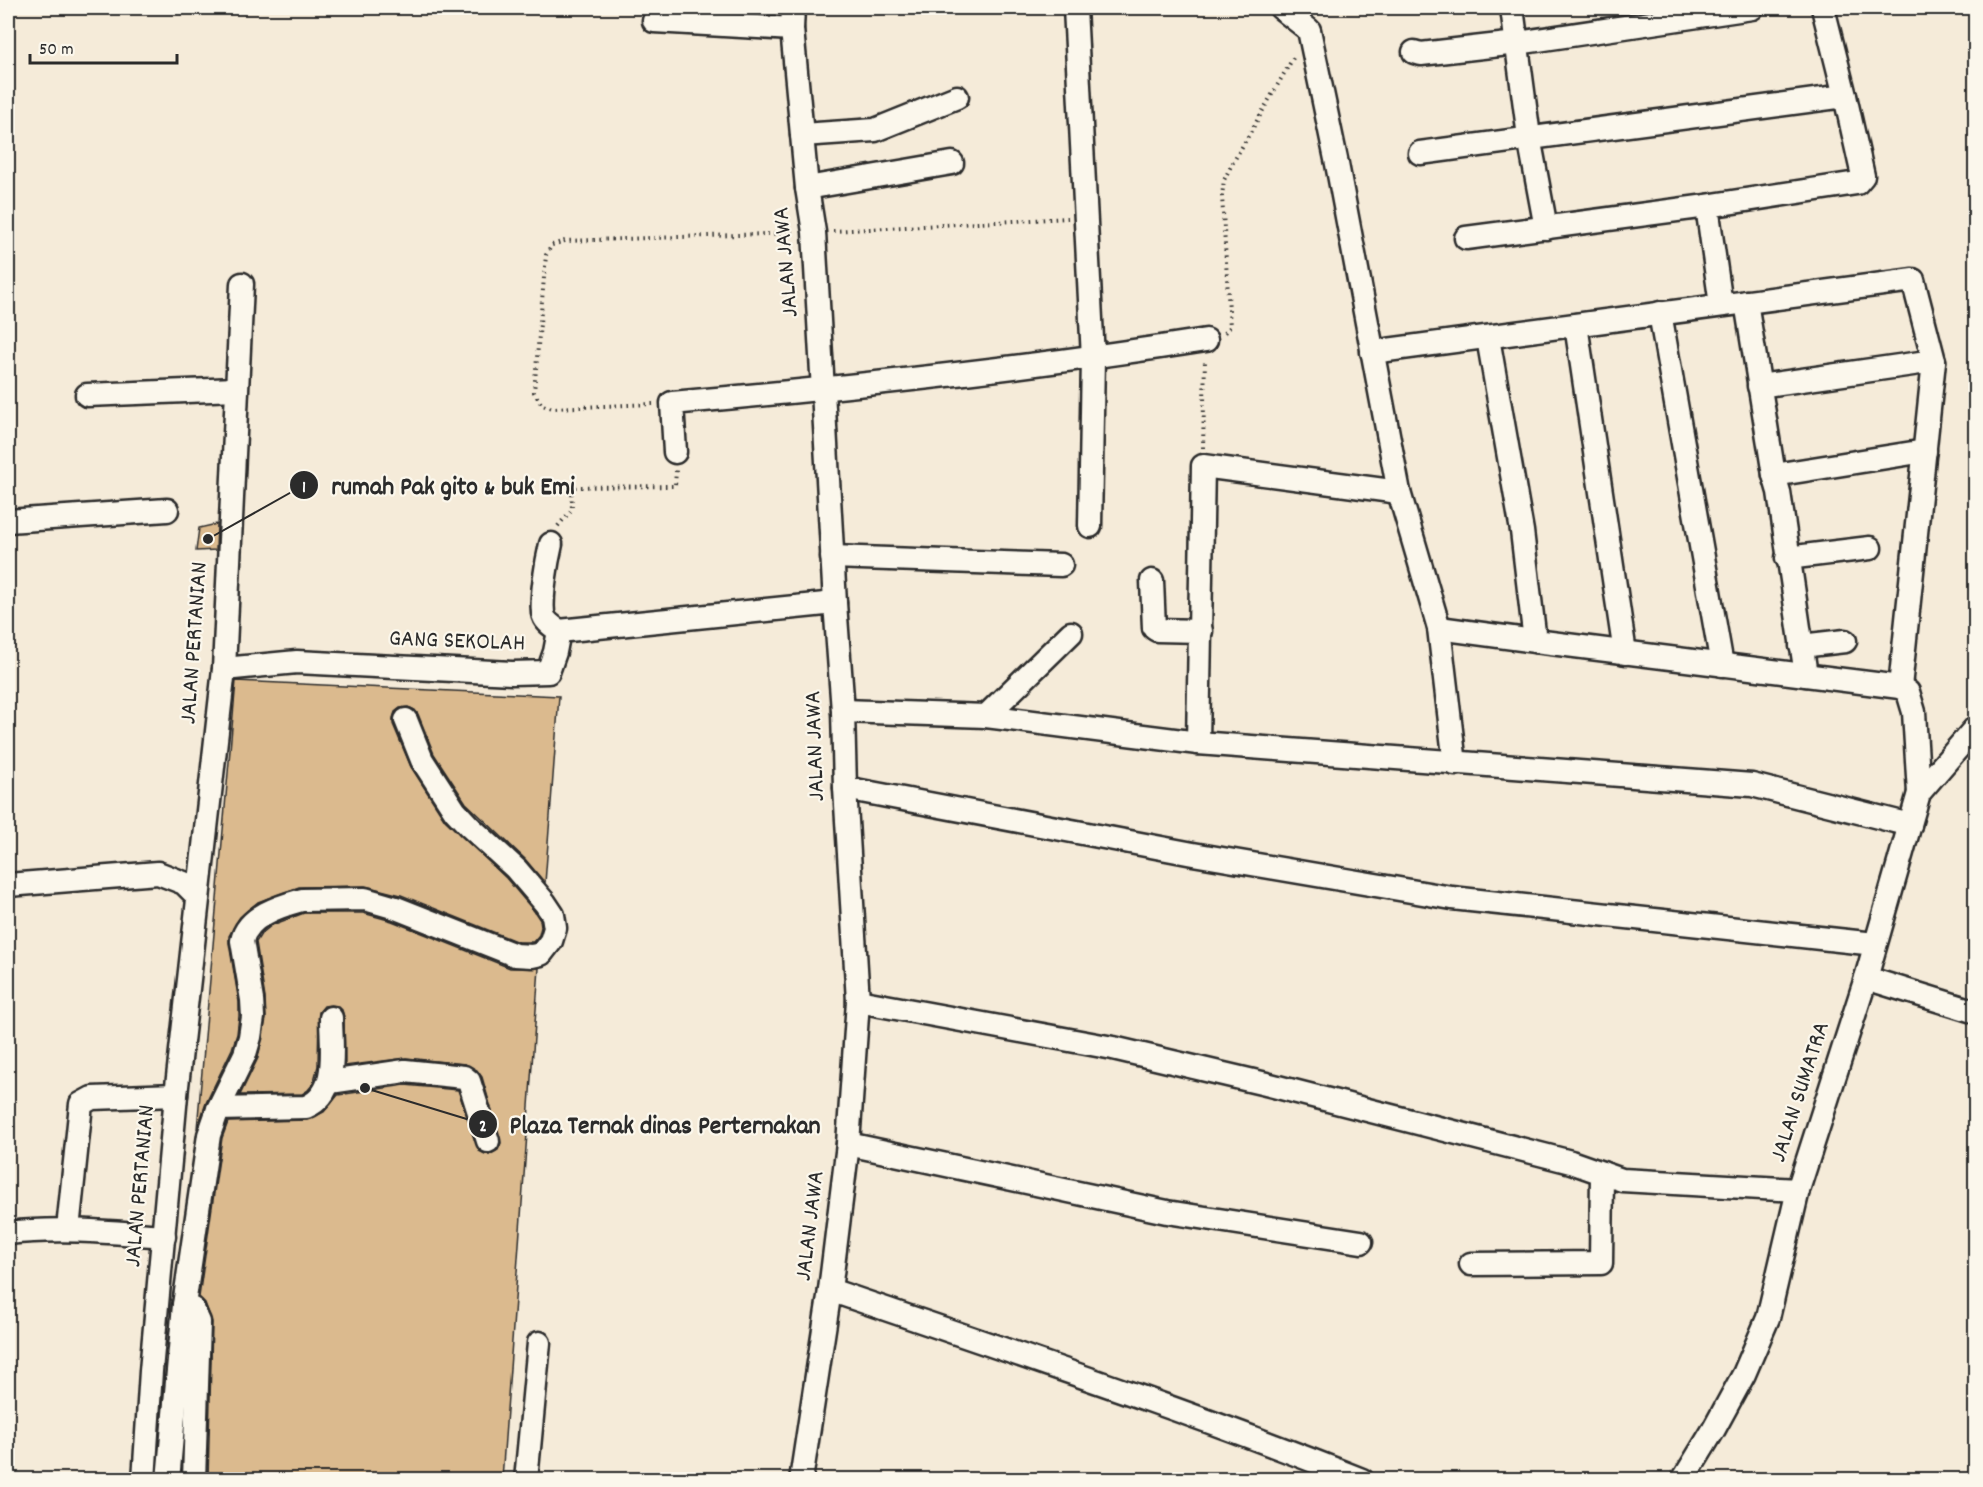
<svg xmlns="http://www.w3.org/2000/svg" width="1983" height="1487" viewBox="0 0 1983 1487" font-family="Dekko,sans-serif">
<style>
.building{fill:#dbba8e;stroke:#2b2b2b;stroke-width:1.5}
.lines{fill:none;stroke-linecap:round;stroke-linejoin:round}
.minor-casing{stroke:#2b2b2b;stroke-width:27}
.path{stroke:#2b2b2b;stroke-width:4;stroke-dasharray:1.5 4.5;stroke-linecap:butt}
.minor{stroke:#fbf7ec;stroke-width:22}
.labels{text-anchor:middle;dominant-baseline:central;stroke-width:4.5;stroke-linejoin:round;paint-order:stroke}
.street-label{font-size:24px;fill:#2b2b2b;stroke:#fbf7ec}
.leader{fill:none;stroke:#2b2b2b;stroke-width:2}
.callout-dot{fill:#2b2b2b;stroke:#fbf7ec;stroke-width:2}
.mark-label{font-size:18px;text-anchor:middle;font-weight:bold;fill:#fff}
.callout-label{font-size:26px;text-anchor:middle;font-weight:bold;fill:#2b2b2b;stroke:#fbf7ec;stroke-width:4.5;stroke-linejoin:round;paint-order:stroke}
</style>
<rect width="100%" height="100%" fill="#f5ebd9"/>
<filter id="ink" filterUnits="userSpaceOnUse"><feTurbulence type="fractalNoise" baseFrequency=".0167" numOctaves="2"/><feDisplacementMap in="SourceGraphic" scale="12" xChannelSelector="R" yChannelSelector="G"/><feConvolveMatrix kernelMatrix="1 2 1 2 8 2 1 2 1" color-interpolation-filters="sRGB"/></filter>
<g filter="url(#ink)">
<g class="building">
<polygon points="217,524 216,550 196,551 199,528"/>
<polygon points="236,681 559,696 545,883 525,859 466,803 434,754 418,714 415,710 408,707 400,708 395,712 393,718 393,724 411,767 445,820 506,878 534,911 540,920 541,927 539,935 533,942 518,942 401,895 365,886 299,887 258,902 240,917 229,936 229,943 239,1002 239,1016 237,1034 232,1049 206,1103 197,1129"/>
<polygon points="304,913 363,913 392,921 510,968 539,968 502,1479 208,1479 212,1322 205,1303 199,1297 222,1138 228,1122 307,1120 324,1112 338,1095 405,1085 458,1090 479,1151 485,1154 491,1154 498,1150 501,1143 482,1077 477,1070 465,1064 406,1058 345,1066 344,1017 342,1010 338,1006 331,1005 324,1006 319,1012 318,1066 313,1084 308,1090 302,1094 240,1095 258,1058 266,1019 265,998 256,942 261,934 272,925"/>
</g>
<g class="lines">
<g class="minor-casing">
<g id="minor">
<polyline points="793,8 792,29 807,188 814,232 835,603 843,711 845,788 858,1001 848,1144 830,1290 801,1480"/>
<polyline points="1075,8 1093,358 1090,526"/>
<polyline points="1281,8 1309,30 1337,164 1399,492 1439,628 1455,764"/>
<polyline points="1512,8 1529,137 1546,228"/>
<polyline points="654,21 792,29"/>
<polyline points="1414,52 1421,54 1517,43 1752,8"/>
<polyline points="802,135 875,130 957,97"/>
<polyline points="1420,153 1845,96"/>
<polyline points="807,188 952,163"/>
<polyline points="1707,206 1721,305"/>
<polyline points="1466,238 1707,206 1857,183 1863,176 1845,96 1823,8"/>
<polyline points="1746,302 1774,475 1779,492 1806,675"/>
<polyline points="1660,313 1722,665"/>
<polyline points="1576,325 1625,653"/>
<polyline points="1488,338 1522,531 1535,641"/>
<polyline points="1372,352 1913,280 1934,361 1900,687"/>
<polyline points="1759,386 1934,361"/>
<polyline points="87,395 236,389"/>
<path d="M675,452L672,403C851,387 1029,368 1206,340"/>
<polyline points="1774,475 1925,451"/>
<polyline points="8,521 167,510"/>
<path d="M551,544C547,561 541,595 543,613C544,621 552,626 559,631"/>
<polyline points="832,557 1061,565"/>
<polyline points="1787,558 1870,548"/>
<polyline points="1152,581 1154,628 1157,630 1201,631"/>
<polyline points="1439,628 1535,641 1900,687 1908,692 1914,712 1919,793"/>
<polyline points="1801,646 1845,641"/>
<polyline points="224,669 297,662 512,673 548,672 555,652 559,631 835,603"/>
<polyline points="843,711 986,716 1198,743 1752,785 1910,825"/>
<polyline points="986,716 1071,633"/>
<polyline points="1198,743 1203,466 1399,492"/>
<polyline points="845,788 1193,854 1452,898 1875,944"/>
<polyline points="8,885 158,873 184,883 198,897"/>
<polyline points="1866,978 1976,1012"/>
<polyline points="858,1001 1113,1048 1266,1084 1571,1162 1622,1180 1798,1190"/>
<polyline points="330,1082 405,1071 464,1077 469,1081 488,1141"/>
<path d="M218,1109L306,1107C340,1093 331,1047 331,1018"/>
<polyline points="848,1144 1167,1212 1361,1242"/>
<polyline points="68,1229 81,1104 92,1098 176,1095"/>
<path d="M8,1233C60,1227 111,1232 164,1236"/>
<polyline points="1471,1264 1601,1263 1602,1173"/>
<path d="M830,1290C1008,1351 1187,1410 1362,1480"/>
<polyline points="184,1305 193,1309 199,1322 194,1480"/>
<polyline points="144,1480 151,1371 176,1095 224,669 242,284"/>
<path d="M168,1480L184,1305L209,1135L218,1109L245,1054L250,1037L253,1017L252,1000L242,941C247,916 280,906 302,900L365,899L396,908L515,955L532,956L541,954L551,941L555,928L553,915L545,903L516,869L469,826L455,811L422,760L406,720"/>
<polyline points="526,1480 539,1343"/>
<polyline points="1683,1480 1714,1429 1744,1374 1768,1318 1798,1190 1866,978 1919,793 1976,727"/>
</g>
</g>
<g class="path">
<polyline points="833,231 1068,218"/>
<polyline points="1225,333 1230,327 1222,196 1224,180 1231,166 1293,58"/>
<polyline points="653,404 553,408 542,405 534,392 546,255 552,245 565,241 795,233"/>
<polyline points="1203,448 1205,359"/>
<polyline points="558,526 572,509 571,487 675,486 676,470"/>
</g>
<use href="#minor" class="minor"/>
</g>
</g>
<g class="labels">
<g class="street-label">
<text transform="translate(787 262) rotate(-95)">JALAN JAWA</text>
<text transform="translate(457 642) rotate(2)">GANG SEKOLAH</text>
<text transform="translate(195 643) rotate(-86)">JALAN PERTANIAN</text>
<text transform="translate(816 746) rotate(-92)">JALAN JAWA</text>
<text transform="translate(1801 1092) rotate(-72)">JALAN SUMATRA</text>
<text transform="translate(141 1186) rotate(-85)">JALAN PERTANIAN</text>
<text transform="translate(811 1226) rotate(-83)">JALAN JAWA</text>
</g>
</g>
<path class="leader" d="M208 539L304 485M365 1088L483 1124"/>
<g class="callout-dot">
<circle cx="208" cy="539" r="6"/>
<circle cx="365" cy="1088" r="6"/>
<circle cx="304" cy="485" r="15"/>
<circle cx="483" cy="1124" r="15"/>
</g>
<g class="mark-label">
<text x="304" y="492">1</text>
<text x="483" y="1131">2</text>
</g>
<g class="callout-label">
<text x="453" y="494">rumah Pak gito &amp; buk Emi</text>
<text x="665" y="1133">Plaza Ternak dinas Perternakan</text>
</g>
<rect width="1983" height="1487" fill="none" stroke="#fbf7ec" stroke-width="30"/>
<rect x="15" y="15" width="1953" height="1457" fill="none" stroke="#2b2b2b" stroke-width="2" filter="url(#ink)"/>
<path d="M30 54v9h147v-9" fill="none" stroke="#2b2b2b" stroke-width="3"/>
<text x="39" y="54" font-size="18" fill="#2b2b2b" stroke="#fbf7ec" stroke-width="4.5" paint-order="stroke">50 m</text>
</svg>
